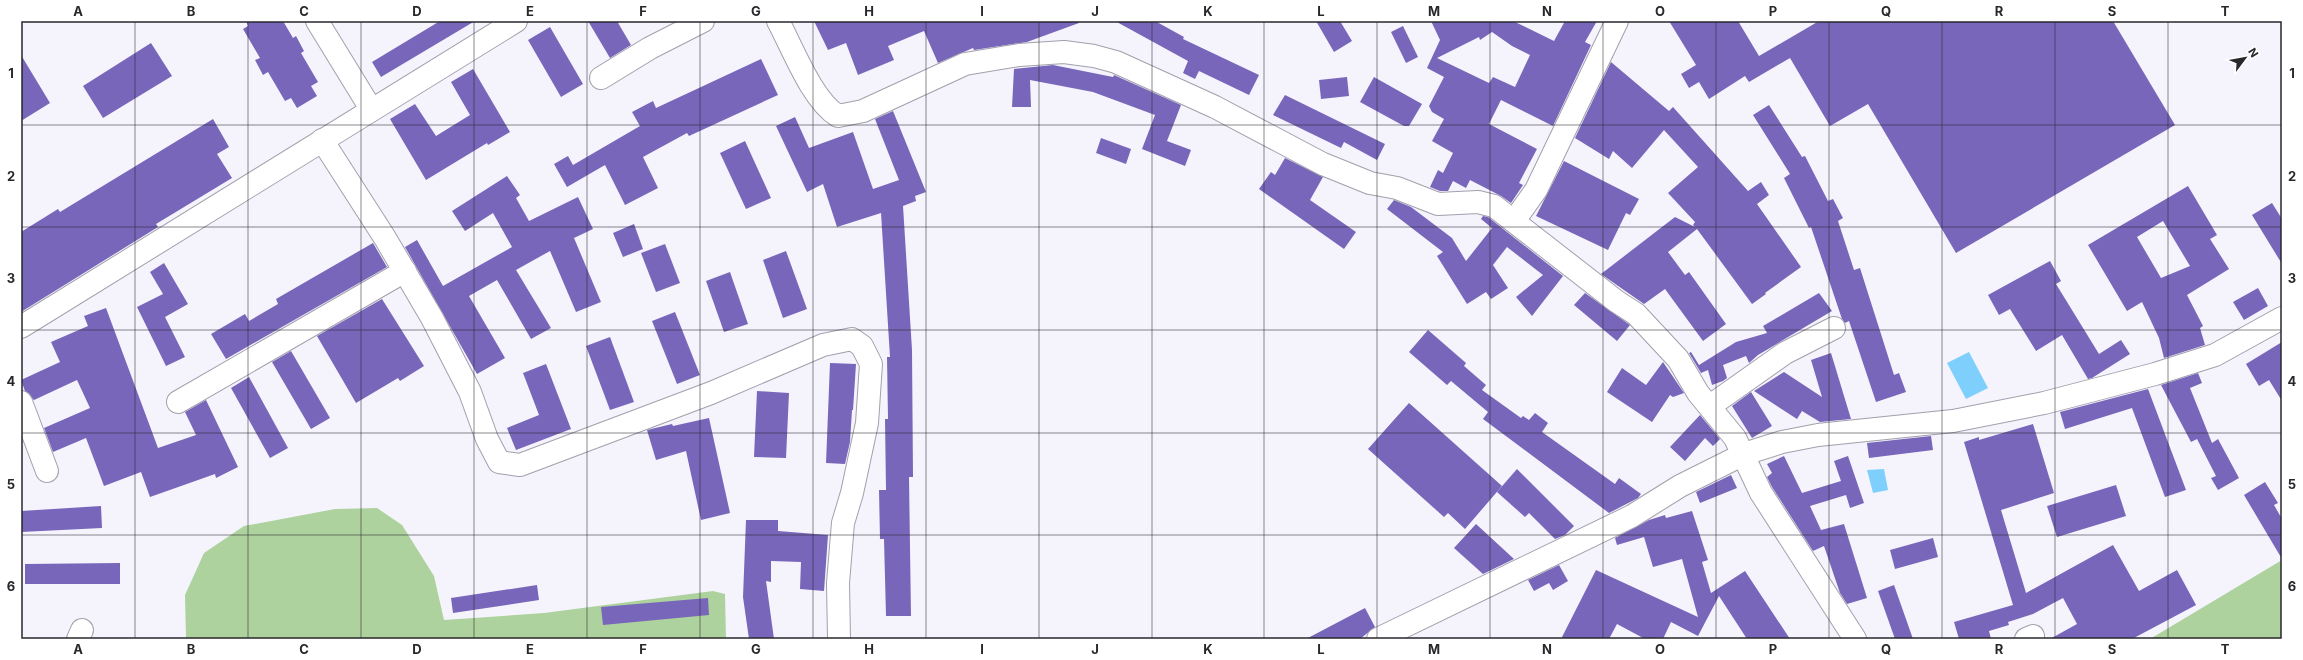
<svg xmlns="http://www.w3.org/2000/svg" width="2303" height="660" viewBox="0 0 2303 660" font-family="Inter,sans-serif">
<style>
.green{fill:#aed29d}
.water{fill:#7fcffd}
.building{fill:#7866ba;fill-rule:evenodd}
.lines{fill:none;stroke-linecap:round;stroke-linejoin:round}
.minor-casing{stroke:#a1a0ac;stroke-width:24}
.minor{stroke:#fff;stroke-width:22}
.grid{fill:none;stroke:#28272c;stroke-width:1;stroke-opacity:0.55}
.neatline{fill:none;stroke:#28272c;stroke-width:1.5}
.grid-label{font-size:13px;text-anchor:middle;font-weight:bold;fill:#28272c}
</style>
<rect width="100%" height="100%" fill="#f5f4fd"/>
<g class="green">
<polygon points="377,508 402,525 434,576 444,620 544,613 713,591 725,594 726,639 186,639 185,595 204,553 244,526 335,509"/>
<polygon points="2282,560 2282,639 2150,639"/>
</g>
<g class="water">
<polygon points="1969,352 1988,388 1966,399 1947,363"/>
<polygon points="1884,469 1888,490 1873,493 1867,470"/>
</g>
<g class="building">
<polygon points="246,21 283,21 293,38 296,36 304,51 301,53 318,82 311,86 317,96 297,108 291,98 285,101 268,72 263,75 255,60 260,58 243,29 248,26"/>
<polygon points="440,21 475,21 381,77 372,62"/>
<polygon points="588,21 617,21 631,45 610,58"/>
<polygon points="814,21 1079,21 1079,23 1027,42 974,50 973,48 938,63 924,31 888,46 894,60 858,75 846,43 828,50"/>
<polygon points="1115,21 1155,21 1184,37 1183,39 1259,75 1249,95 1199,71 1195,79 1183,73 1188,61"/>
<polygon points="1316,21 1340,21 1352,41 1334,52"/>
<path d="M1431,21H1513L1554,41L1565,21H1597L1585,42L1591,45L1553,126L1501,100L1489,124L1537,149L1519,183L1523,185L1511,203L1501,196L1470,180L1466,188L1453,181L1448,191H1440L1430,187L1438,170L1443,173L1453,153L1432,141L1444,119L1432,112L1429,106L1444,77L1427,68L1440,40ZM1492,32L1512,46L1530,55L1515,87L1493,77L1489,83L1437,58L1479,37L1480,40Z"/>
<polygon points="1669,21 1738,21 1759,56 1819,21 2113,21 2175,125 1956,253 1868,104 1830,126 1790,58 1749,82 1745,76 1709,99 1699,82 1689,88 1681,74 1696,65"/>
<polygon points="1403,26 1418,57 1406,63 1391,32"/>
<polygon points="550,27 583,84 561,97 528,40"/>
<polygon points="151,43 172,76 103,118 83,86"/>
<polygon points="21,55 50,103 21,121"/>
<polygon points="761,59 778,95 689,136 687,133 643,157 658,188 625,205 605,165 567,187 554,164 568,156 573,165 640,126 632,112 653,101 656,108"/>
<polygon points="1611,62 1669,111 1673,107 1748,191 1761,182 1769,195 1757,204 1801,267 1765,293 1766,294 1752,304 1697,229 1668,252 1685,275 1689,272 1726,324 1703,341 1665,289 1644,304 1601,274 1675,217 1695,227 1693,225 1695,222 1668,193 1698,167 1664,130 1632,168 1613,151 1609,159 1575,138"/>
<polygon points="1053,65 1113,77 1114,75 1181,105 1167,141 1191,150 1185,166 1142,149 1155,115 1093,92 1030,80 1031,107 1012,107 1014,69"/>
<polygon points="473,69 510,132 488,145 487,143 426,180 390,119 415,104 436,136 470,115 451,82"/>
<polygon points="1347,77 1349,96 1321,99 1319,80"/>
<polygon points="1374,77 1422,104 1409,126 1404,126 1360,102"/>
<polygon points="1285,95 1385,144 1377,160 1344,142 1341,148 1273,115"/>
<polygon points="1769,105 1802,157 1805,156 1828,201 1833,199 1843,218 1838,221 1854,270 1860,268 1894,375 1899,373 1906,392 1876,402 1849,321 1845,323 1842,319 1811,227 1809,228 1784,178 1790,174 1753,115"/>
<polygon points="893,111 926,192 915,196 916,201 903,206 912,350 913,477 909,477 911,616 886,616 884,539 880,539 879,490 886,490 885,419 888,419 887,357 890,357 881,213 837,227 823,184 807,192 776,126 795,117 809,148 853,132 873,189 899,180 875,119"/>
<polygon points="213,119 229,147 217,154 232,178 156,224 158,227 21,312 21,232 58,209 60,212"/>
<polygon points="1101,138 1131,149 1126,164 1096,153"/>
<polygon points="745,141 771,198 746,209 720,153"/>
<polygon points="1285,158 1323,177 1310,200 1356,232 1344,249 1259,189 1271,172 1275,175"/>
<polygon points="1564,161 1639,199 1630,215 1626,213 1608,250 1536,216"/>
<polygon points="507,176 520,195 516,198 529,221 578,197 593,229 574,238 601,302 576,312 550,251 516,270 551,328 531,339 497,280 469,296 505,358 477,374 405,247 417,240 443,286 512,247 493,213 465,231 452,211"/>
<path d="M2188,186L2217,235L2210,239L2229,269L2187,295L2203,326L2200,328L2205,345L2164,358L2159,338L2142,302L2127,311L2088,245ZM2163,221L2190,266L2161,278L2137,237Z"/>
<polygon points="1394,200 1411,207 1452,238 1466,261 1492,228 1481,219 1483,216 1488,217 1563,276 1532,316 1516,297 1543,275 1507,247 1493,265 1508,288 1491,299 1486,292 1467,304 1437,256 1443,252 1387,209"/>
<polygon points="2272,203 2282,219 2282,264 2252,215"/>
<polygon points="634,224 643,249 623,257 613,233"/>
<polygon points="373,243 387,267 226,359 211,334 245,314 249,321 278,304 276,299"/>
<polygon points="665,244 680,283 656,292 641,253"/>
<polygon points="786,251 807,309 783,318 763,260"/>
<polygon points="2050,261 2061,281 2056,284 2099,354 2121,340 2130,354 2092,378 2088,379 2062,335 2036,351 2010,309 1999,315 1988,295"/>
<polygon points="164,263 188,304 165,317 185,357 166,366 137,307 163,294 150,272"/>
<polygon points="730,272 748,324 724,332 706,281"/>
<polygon points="2258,288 2268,306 2244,320 2233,302"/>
<polygon points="1585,293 1630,325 1617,341 1574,305"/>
<polygon points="1819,293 1832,311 1758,355 1749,363 1746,356 1723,365 1727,378 1723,381 1712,385 1708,370 1701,373 1689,353 1691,352 1699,365 1736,342 1767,333 1763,326"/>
<polygon points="382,299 424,366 400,381 398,378 356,403 317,336"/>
<polygon points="106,308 158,448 196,435 185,412 206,400 238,467 216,478 215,474 150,497 141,472 104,486 86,438 53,452 44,428 90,408 77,380 34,400 25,391 21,380 60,362 51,342 88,326 84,316"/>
<polygon points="675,312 700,375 677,384 652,321"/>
<polygon points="1428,330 1466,363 1464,366 1486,385 1482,390 1521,418 1523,416 1529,420 1535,413 1548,423 1542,432 1615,484 1619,478 1641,494 1638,498 1609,513 1483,419 1488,412 1451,381 1447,385 1409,352"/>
<polygon points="610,337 634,402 610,410 586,346"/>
<polygon points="2282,342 2282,401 2269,380 2259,386 2246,364"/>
<polygon points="291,351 330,418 311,429 272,362"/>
<polygon points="1831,353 1851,419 1820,422 1802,411 1797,419 1754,391 1784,372 1822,397 1811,360"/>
<polygon points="1663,362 1684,393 1673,397 1670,395 1652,422 1607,392 1622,368 1646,385"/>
<polygon points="830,363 856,364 853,410 852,410 850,442 845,464 826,463"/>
<polygon points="546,364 571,429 516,450 507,428 539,415 523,373"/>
<polygon points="2198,373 2202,383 2190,388 2212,443 2218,439 2239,478 2218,490 2211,478 2216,476 2197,439 2191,442 2161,385"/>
<polygon points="249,377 288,448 270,458 231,388"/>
<polygon points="2148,389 2186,490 2165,497 2132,408 2065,429 2060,412"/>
<polygon points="757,391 789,393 786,458 754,457"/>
<polygon points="1751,392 1772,426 1752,438 1732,406"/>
<polygon points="1409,403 1502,486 1465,529 1448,513 1444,517 1368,449"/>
<polygon points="1700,415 1720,439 1713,446 1705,438 1685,461 1670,447"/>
<polygon points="709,418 730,513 701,520 686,451 656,460 647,430 672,424 673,426"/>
<polygon points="2033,424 2054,493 2001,510 2026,593 2113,545 2139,591 2177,570 2196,605 2132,639 2050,639 2077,624 2063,598 2033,614 2008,622 2009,625 1989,631 1991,639 1959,639 1954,622 2013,605 1964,442 1979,437 1979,440"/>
<polygon points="1931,436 1933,450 1869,458 1867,443"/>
<polygon points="1784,456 1802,493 1841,481 1834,461 1848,456 1864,503 1850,508 1846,495 1810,506 1821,530 1844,524 1867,598 1847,604 1840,593 1824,546 1813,551 1772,487 1767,477 1772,473 1767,464"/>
<polygon points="1517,469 1574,526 1565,535 1555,539 1529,513 1525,517 1497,492"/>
<polygon points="1731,475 1737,488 1700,503 1696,492"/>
<polygon points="2265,482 2278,503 2274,505 2282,519 2282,559 2244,495"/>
<polygon points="2116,485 2126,516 2057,537 2047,506"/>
<polygon points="101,506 102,528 21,532 21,511"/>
<polygon points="1692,511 1708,560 1702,562 1711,593 1745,571 1790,639 1747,639 1719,596 1698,636 1671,622 1663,639 1645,639 1617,624 1609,639 1561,639 1596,570 1698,617 1682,559 1653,567 1644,537 1617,545 1615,538 1649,520 1665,515 1666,518"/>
<polygon points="746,520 778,520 778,531 828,535 824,591 800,589 801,562 771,561 771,582 766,581 774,639 749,639 743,597"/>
<polygon points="1476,524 1514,559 1483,574 1454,548"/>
<polygon points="1933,538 1938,557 1895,569 1890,550"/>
<polygon points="120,563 120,584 25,584 25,564"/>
<polygon points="1559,565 1568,581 1553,590 1549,583 1534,591 1528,580"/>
<polygon points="537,585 539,600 453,613 451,598"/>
<polygon points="1894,585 1913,639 1895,639 1878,591"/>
<polygon points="708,598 709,615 603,625 601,607"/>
<polygon points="1365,608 1375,627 1360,639 1306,639"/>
</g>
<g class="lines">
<g class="minor-casing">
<g id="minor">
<polyline points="317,21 371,109"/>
<path d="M778,21C793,49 812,100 838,116L863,111L965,64L1019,55L1064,52L1094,56L1116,62L1215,107L1323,164L1370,183L1397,188L1438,204L1478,202L1494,206L1616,301L1636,314L1678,359L1698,393L1735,438L1761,493L1855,639"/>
<polyline points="601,78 650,48 703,21"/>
<polyline points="322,140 385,238 432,318 470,392 487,439 499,462 520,465 711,393 823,345 852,339 862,346 871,364 867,423 852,493 843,523 838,583 839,639"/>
<polyline points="1514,221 1536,190 1617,21"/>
<polyline points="21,327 516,21"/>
<polyline points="21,402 47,471"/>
<polyline points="178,402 405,271"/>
<polyline points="1710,406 1785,353 1834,328"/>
<polyline points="78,639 82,630"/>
<polyline points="1378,639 1632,516 1680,486 1744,454 1782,442 1818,435 1953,421 2044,403 2155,374 2215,355 2282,318"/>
<polyline points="2026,639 2033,636"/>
</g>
</g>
<use href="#minor" class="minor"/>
</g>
<path class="grid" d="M135,21V639M248,21V639M361,21V639M474,21V639M587,21V639M700,21V639M813,21V639M926,21V639M1039,21V639M1152,21V639M1264,21V639M1377,21V639M1490,21V639M1603,21V639M1716,21V639M1829,21V639M1942,21V639M2055,21V639M2168,21V639M21,125H2282M21,227H2282M21,330H2282M21,433H2282M21,535H2282"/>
<rect width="2303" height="660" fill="none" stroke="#ffffff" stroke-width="44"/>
<g transform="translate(2245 58) rotate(58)" stroke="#ffffff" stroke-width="3" paint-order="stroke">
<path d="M0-3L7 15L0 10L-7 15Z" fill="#28272c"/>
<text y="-6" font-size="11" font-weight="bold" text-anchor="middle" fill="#28272c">N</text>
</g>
<rect x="22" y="22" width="2259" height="616" class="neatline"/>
<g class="grid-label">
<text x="78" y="16">A</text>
<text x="191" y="16">B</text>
<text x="304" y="16">C</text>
<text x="417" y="16">D</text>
<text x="530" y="16">E</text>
<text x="643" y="16">F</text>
<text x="756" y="16">G</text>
<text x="869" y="16">H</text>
<text x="982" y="16">I</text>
<text x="1095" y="16">J</text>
<text x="1208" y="16">K</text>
<text x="1321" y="16">L</text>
<text x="1434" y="16">M</text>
<text x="1547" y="16">N</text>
<text x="1660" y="16">O</text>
<text x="1773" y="16">P</text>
<text x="1886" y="16">Q</text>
<text x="1999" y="16">R</text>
<text x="2112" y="16">S</text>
<text x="2225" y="16">T</text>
<text x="11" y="78">1</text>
<text x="2292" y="78">1</text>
<text x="11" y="181">2</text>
<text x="2292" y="181">2</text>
<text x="11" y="283">3</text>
<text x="2292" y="283">3</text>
<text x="11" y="386">4</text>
<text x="2292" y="386">4</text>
<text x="11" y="489">5</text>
<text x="2292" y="489">5</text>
<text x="11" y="591">6</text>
<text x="2292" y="591">6</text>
<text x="78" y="654">A</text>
<text x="191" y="654">B</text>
<text x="304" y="654">C</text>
<text x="417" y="654">D</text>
<text x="530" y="654">E</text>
<text x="643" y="654">F</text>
<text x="756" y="654">G</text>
<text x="869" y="654">H</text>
<text x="982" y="654">I</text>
<text x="1095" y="654">J</text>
<text x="1208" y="654">K</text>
<text x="1321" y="654">L</text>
<text x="1434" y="654">M</text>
<text x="1547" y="654">N</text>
<text x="1660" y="654">O</text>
<text x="1773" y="654">P</text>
<text x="1886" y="654">Q</text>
<text x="1999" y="654">R</text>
<text x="2112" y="654">S</text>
<text x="2225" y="654">T</text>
</g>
</svg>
